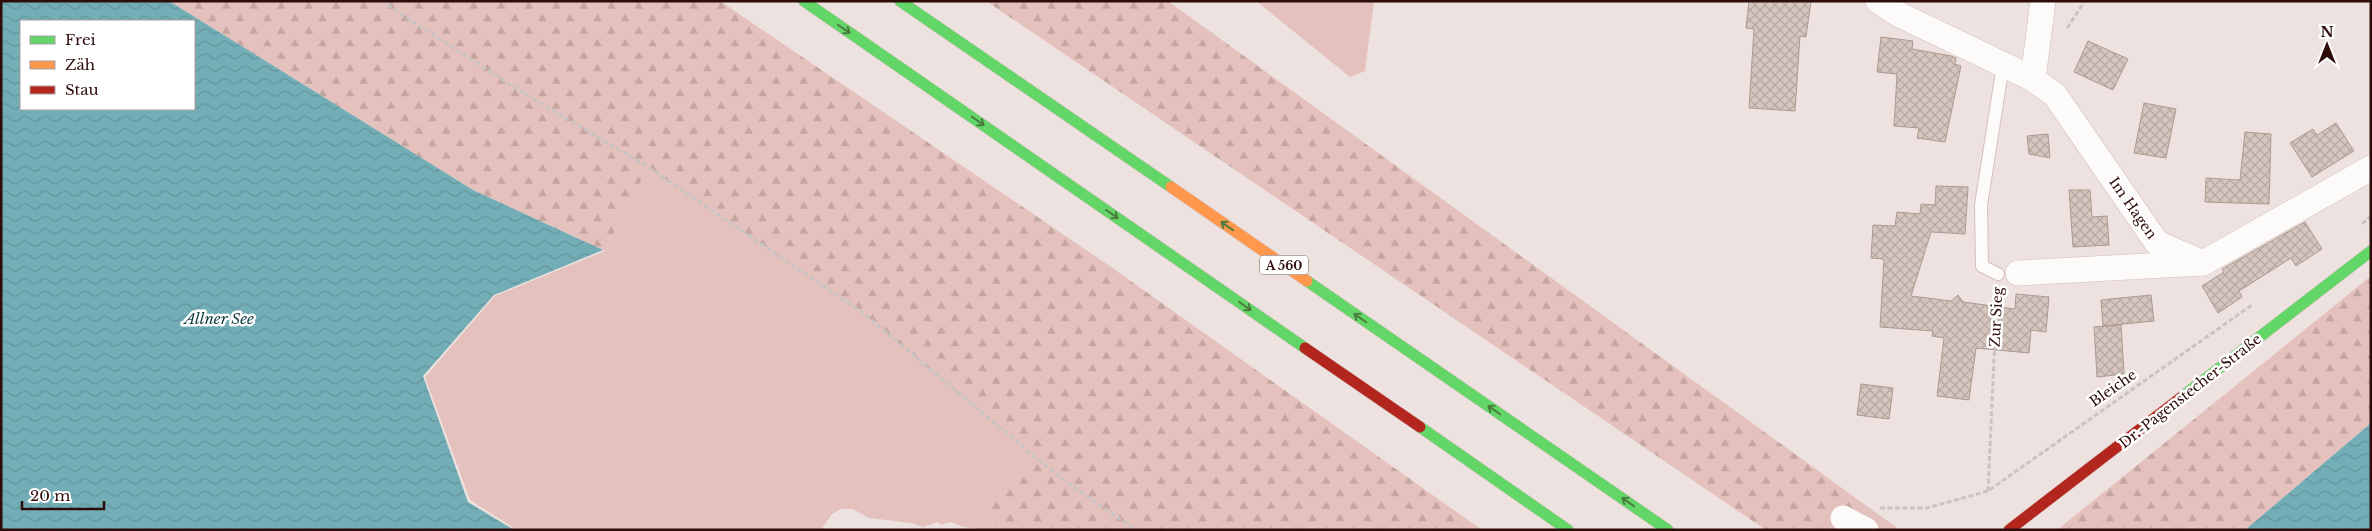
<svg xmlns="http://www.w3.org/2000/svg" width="2372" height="531" viewBox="0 0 2372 531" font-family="'Libre Baskerville',serif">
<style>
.green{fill:#e4c1bc}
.forest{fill:url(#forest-firs)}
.water{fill:url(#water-waves);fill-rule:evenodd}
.building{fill:url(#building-cross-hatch);stroke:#ad9a91}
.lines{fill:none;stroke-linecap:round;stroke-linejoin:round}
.lane-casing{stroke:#d5beba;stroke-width:14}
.street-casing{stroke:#d5beba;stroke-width:26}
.fast-casing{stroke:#d5beba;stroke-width:12}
.slow-casing{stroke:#d5beba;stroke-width:12}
.jam-casing{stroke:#d5beba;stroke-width:12}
.path{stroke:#cac3c3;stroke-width:3;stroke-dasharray:5 2.5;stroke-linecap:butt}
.lane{stroke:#fcfbfa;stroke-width:12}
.street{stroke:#fcfbfa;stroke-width:25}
.fast{stroke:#63d668;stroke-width:11}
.slow{stroke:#ff974d;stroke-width:11}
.jam{stroke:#b3261e;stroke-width:11}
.oneway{stroke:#4b7b3d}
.labels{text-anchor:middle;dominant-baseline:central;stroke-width:5;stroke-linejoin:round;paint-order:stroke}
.shield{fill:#fff;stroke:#6c5553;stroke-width:1}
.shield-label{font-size:12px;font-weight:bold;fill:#2d0c09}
.street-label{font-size:14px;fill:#2d0c09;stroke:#fff}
.water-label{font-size:15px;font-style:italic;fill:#103a40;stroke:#fff}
</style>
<defs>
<pattern id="forest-firs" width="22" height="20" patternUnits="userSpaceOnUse" patternTransform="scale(1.25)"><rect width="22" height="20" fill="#e4c1bc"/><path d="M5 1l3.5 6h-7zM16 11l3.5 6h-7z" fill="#c4a5a0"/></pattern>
<pattern id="water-waves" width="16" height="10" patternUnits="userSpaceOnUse" patternTransform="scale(1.25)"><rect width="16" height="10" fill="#73aeb7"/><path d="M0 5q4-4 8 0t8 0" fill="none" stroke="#64949c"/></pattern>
<pattern id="building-cross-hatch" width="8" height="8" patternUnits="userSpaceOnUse" patternTransform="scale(1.25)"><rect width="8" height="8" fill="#d5c5be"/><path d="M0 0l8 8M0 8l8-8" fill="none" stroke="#b7a8a2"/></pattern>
</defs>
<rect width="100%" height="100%" fill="#ede2e0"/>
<g class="green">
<polygon points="1256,1 1374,1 1365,71 1350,77"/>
<path d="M648,167L863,313L1031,455L982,506L997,530C987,530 974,529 964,527C955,524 952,519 942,525L937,522L923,527L912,523L869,518L853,509H841L832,514L821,530H517L470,500L425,377L495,296L605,251Z"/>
</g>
<g class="forest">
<polygon points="169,1 720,1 1111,267 1482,530 997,530 982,506 1031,455 863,313 648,167 605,251 473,190"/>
<polygon points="986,1 1168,1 1900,530 1766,530"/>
<polygon points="2371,276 2371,423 2245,530 2057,530"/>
</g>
<g class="water">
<path d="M1,1H169L473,190L603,250L494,295L423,376L468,502L514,530H1ZM21,21H194V109H21Z"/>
<polygon points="2371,423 2371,530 2245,530"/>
</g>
<g class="building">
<polygon points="1749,1 1811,1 1806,37 1800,36 1795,111 1749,108 1754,29 1746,28"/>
<polygon points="1881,37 1913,41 1912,49 1951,56 1956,58 1955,64 1961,66 1945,142 1917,138 1919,128 1894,126 1897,74 1877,72"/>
<polygon points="2088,41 2128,59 2113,90 2074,72"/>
<polygon points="2144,103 2176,109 2166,158 2134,153"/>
<polygon points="2336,123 2354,151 2312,177 2290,143 2313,129 2317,135"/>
<polygon points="2245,132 2271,134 2269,204 2205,202 2206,178 2240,180"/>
<polygon points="2048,134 2050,158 2029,154 2027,136"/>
<polygon points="1936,186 1968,187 1965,234 1931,232 1911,296 1951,301 1958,295 1963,302 2015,309 2016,294 2049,297 2046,332 2031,330 2029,353 1976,348 1969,400 1937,396 1944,338 1932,336 1933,331 1880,327 1884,259 1871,258 1873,225 1895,226 1897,212 1920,214 1921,204 1935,205"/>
<polygon points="2069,190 2090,190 2092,217 2107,216 2109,245 2073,247"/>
<polygon points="2305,222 2322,249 2296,266 2291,258 2239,291 2242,297 2218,313 2202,286 2224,272 2222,269"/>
<polygon points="2151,295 2154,321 2103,326 2101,300"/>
<polygon points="2121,325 2124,374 2097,377 2094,327"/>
<polygon points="1861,384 1893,388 1889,419 1857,415"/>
</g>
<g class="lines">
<g class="lane-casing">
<polyline id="lane" points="1998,274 1982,266 1981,205 2003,65"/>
</g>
<g class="street-casing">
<g id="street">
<polyline points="1878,1 1898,14 2033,79 2055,95 2157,243 2203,263"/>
<polyline points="2033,79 2043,1"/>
<polyline points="2018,273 2203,263 2371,168"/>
<polyline points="1843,518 1866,530"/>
</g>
</g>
<g class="fast-casing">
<g id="fast">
<polyline points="804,1 1305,348"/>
<polyline points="900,1 1171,187"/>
<polyline points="1307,281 1668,530"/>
<polyline points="2183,396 2371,251"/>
<polyline points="1420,427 1568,530"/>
</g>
</g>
<g class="slow-casing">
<polyline id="slow" points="1171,187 1307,281"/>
</g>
<g class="jam-casing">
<g id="jam">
<polyline points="1305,348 1420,427"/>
<polyline points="2009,530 2183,396"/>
</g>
</g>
<g class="path">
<polyline points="381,1 517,89 648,167 863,313 1058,476 1136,530"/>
<polyline points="2067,28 2085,1"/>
<polyline points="2362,224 2371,216"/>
<polyline points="1988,491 1997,293"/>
<polyline points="1880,508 1927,508 1988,491 2252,305"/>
</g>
<use href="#lane" class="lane"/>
<use href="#street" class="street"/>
<use href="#fast" class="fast"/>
<use href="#slow" class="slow"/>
<use href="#jam" class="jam"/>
</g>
<defs><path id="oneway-shaft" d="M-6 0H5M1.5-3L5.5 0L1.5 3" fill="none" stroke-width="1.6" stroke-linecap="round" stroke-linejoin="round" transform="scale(1.25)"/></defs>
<g class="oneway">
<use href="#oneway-shaft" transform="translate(844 29) rotate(35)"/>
<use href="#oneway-shaft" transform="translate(978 121) rotate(35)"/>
<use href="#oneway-shaft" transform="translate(1112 214) rotate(35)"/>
<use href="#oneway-shaft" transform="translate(1227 226) rotate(-145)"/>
<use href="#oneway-shaft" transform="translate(1245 306) rotate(35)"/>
<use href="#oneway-shaft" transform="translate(1360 318) rotate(-145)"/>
<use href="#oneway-shaft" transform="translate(1494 410) rotate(-145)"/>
<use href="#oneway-shaft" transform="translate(1628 502) rotate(-145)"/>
</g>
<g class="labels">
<rect class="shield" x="1260" y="255.5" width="48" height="19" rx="4"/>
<g class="shield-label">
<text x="1284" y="265">A 560</text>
</g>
<g class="street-label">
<text transform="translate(2133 208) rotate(55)">Im Hagen</text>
<text transform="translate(1996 317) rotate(-87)">Zur Sieg</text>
<text transform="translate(2113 388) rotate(-35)">Bleiche</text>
<text transform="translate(2190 391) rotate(-38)">Dr.-Pagenstecher-Straße</text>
</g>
<g class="water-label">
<text x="219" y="318">Allner See</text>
</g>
</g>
<rect width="2372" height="531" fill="none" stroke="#2d0c09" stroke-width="5"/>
<rect x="20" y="20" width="175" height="90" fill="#ffffff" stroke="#ab9e9d"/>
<rect x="30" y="36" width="25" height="8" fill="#63d668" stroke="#ab9e9d"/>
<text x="65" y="45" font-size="15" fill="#2d0c09">Frei</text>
<rect x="30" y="61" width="25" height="8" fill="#ff974d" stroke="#ab9e9d"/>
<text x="65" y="70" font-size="15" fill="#2d0c09">Zäh</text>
<rect x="30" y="86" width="25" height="8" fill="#b3261e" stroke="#ab9e9d"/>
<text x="65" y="95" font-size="15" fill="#2d0c09">Stau</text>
<g transform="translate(2327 45)" stroke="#ffffff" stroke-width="4" paint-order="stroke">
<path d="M0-4L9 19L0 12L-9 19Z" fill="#2d0c09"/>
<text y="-8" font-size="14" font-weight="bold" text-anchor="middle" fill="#2d0c09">N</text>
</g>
<path d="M22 501v8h82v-8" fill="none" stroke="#2d0c09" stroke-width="2.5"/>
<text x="30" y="501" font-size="15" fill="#2d0c09" stroke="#ffffff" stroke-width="4" paint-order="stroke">20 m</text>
</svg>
